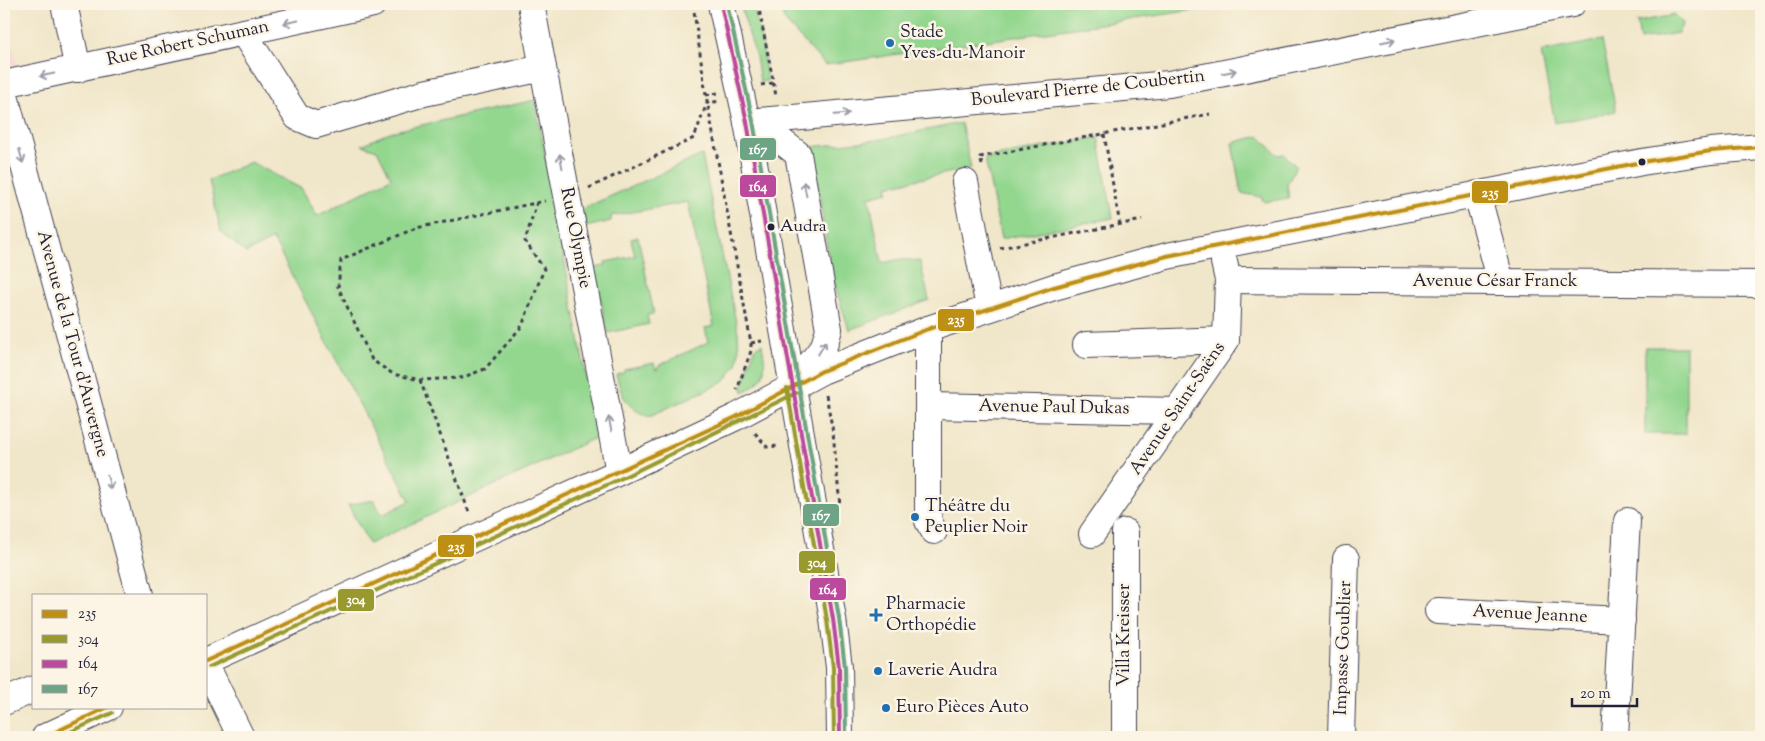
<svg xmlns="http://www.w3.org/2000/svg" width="1765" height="741" viewBox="0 0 1765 741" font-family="'Sorts Mill Goudy',serif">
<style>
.built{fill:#f7d0d0}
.green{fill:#93d78f;stroke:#5a7c65}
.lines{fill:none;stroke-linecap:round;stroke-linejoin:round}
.minor-casing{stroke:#413f50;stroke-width:28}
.path{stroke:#413f50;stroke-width:3;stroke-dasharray:4 4;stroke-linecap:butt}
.minor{stroke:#fff;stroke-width:26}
.bus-1-casing{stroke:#fcf5e5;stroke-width:8}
.bus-2-casing{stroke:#fcf5e5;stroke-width:8}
.bus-3-casing{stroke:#fcf5e5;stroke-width:8}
.bus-4-casing{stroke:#fcf5e5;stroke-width:8}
.bus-1{stroke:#bd8f12;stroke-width:4}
.bus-2{stroke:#989a30;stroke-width:4}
.bus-3{stroke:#bb4a9d;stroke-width:4}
.bus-4{stroke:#6ca485;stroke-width:4}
.oneway{stroke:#9c9ca7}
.poi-dot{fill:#1f6fb2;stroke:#fcf5e5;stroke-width:2}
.bus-dot{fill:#22223b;stroke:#fcf5e5;stroke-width:2}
.labels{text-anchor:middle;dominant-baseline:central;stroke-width:5;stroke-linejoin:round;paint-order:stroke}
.bus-label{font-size:17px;fill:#22223b;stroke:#fcf5e5;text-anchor:start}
.poi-label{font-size:18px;fill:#22223b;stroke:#fcf5e5;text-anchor:start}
.street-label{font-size:18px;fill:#22223b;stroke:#fcf5e5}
.line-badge{stroke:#fcf5e5;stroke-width:2}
.badge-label{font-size:14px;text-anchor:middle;font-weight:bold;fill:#fff}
</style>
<rect width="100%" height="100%" fill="#fcf5e5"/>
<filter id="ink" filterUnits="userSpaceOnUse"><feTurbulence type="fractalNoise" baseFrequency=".02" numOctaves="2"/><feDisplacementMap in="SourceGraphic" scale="10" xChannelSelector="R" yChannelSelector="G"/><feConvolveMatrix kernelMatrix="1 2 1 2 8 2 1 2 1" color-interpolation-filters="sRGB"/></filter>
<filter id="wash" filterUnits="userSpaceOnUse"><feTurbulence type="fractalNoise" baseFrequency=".0096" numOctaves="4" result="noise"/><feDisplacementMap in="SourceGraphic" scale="20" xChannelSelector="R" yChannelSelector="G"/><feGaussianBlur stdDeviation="1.12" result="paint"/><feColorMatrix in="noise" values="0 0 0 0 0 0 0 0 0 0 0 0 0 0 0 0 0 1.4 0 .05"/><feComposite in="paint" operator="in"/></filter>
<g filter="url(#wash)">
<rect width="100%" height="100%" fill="#f0e6c9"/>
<polygon class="built" points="4,8 18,68 4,71"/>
<g class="green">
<polygon points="740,4 753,4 763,47 767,81 760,82 756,57"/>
<polygon points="780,4 1235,4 825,65 784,20"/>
<polygon points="1674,15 1683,23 1678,33 1640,40 1637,22"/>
<polygon points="1602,40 1616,111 1555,123 1541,52"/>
<polygon points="535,100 597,437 369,544 348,505 374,500 382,515 410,501 273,239 246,253 221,232 209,180 251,162 302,189 317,216 391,178 377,150 362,145 390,132"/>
<polygon points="961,123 971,168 887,186 888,192 869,197 882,263 901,259 920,261 929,300 849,330 832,276 811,147 877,140"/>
<polygon points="1259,136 1278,155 1284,154 1296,166 1287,185 1289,198 1264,202 1261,197 1241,193 1232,143"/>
<polygon points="1098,137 1113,218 1001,239 985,158"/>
<path d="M702,155L738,332L739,350L737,365L724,382L650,416C627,411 621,394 616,374L624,372V369L654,363L656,369L659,368L658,366L708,342L705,328L714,326L688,202L611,216V221L586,227L582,209Z"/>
<polygon points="638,237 654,314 647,315 649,324 608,333 594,268 605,266 605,262 635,256 631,239"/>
<path d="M762,344C766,370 768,380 743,392L742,386L755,348Z"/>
<rect x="1645" y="347" width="41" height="87"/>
</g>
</g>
<g filter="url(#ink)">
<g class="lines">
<g class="minor-casing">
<g id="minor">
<polyline points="64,4 78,69"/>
<polyline points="531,4 619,472"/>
<polyline points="721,4 747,122 833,619 839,667 840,737"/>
<polyline points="243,32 297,117 316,125 424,93 543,68"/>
<polyline points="4,84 373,4"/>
<polyline points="4,92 140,595"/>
<polyline points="747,122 1169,84 1572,4"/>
<polyline points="747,122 776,137 798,154 829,329 824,346 798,380"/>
<polyline points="965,182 989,308"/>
<polyline points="1477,194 1501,282"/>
<polyline points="1228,280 1761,284"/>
<polyline points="928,329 928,521 934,531"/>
<polyline points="1086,345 1226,340"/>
<polyline points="929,406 1178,411"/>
<polyline points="1092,534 1226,340 1228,280 1224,262"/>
<polyline points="1438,611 1622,620"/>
<polyline points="206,661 619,472 736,417 822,371 928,329 1054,287 1167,256 1642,162 1711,151 1761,147"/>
<polyline points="206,665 241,737"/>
<polyline points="4,702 34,689"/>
<polyline points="45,737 109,707"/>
<polyline points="1125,737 1125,532"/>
<polyline points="1341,737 1346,559"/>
<polyline points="1615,737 1627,521"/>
</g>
</g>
<g class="path">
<polyline points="693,4 706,95 751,343 751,351 737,390"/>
<polyline points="758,4 776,96"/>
<polyline points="761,85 773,83"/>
<polyline points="706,95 718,93"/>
<polyline points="1104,134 1120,225"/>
<polyline points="982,165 980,157 1210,114"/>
<polyline points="589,188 694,138 707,103 720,101"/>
<polyline points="537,202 525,241 544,269 522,326 485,369 461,378 420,380 393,374 372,360 338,287 341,260 416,228 545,201"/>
<polyline points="1000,248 1142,220"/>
<polyline points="751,343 762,341"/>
<polyline points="420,380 470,515"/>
<polyline points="826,395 833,432 840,506"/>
<polyline points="755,433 767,447 779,446"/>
</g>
<use href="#minor" class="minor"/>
<g class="bus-1-casing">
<g id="bus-1">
<polyline points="206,661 736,417 822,371 928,329 1054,287 1167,256 1642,162 1711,151 1761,147"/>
<polyline points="45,737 108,707"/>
</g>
</g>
<g class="bus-2-casing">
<g id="bus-2">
<polyline points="787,388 827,620 833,667 834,737"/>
<polyline points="209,667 622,478 796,393"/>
<polyline points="59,737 112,713"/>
</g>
</g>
<g class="bus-3-casing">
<polyline id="bus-3" points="721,4 747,122 833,619 839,667 840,737"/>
</g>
<g class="bus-4-casing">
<polyline id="bus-4" points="727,4 753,121 839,618 845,667 846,737"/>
</g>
<use href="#bus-1" class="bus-1"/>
<use href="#bus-2" class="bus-2"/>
<use href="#bus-3" class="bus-3"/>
<use href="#bus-4" class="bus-4"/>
</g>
<defs><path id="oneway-shaft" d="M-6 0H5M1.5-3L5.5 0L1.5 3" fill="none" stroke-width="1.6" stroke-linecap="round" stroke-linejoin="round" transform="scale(1.25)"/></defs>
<g class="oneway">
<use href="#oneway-shaft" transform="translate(291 22) rotate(168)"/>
<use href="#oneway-shaft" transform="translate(1388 41) rotate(-11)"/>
<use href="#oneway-shaft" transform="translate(1229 72) rotate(-11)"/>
<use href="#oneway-shaft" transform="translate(47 75) rotate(168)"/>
<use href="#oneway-shaft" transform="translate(842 114) rotate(-5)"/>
<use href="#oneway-shaft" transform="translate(21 156) rotate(75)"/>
<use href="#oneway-shaft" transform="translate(561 161) rotate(-101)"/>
<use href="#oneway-shaft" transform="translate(805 189) rotate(-101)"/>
<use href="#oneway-shaft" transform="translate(822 348) rotate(-59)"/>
<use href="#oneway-shaft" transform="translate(610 424) rotate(-101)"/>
<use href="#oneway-shaft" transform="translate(109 482) rotate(75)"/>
</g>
</g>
<g class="poi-dot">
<circle cx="890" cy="43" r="5"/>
<circle cx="915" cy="517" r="5"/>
<path d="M873.5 607.5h5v5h5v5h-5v5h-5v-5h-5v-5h5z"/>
<circle cx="878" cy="671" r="5"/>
<circle cx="886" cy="708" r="5"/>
</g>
<g class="bus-dot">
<circle cx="1642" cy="162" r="4.5"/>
<circle cx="771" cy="227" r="4.5"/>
</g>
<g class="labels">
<g class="bus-label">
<text x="780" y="227">Audra</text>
</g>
<g class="poi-label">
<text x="900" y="33">Stade<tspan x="900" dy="21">Yves-du-Manoir</tspan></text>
<text x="925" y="507">Théâtre du<tspan x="925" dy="21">Peuplier Noir</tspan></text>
<text x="886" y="605">Pharmacie<tspan x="886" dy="21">Orthopédie</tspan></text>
<text x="888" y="671">Laverie Audra</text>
<text x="896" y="708">Euro Pièces Auto</text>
</g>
<g class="street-label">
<text transform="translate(188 44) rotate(-12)">Rue Robert Schuman</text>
<text transform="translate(1088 89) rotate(-6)">Boulevard Pierre de Coubertin</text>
<text transform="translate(575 238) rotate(79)">Rue Olympie</text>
<text x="1495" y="282">Avenue César Franck</text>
<text transform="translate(72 344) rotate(75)">Avenue de la Tour d'Auvergne</text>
<text transform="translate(1054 408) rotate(1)">Avenue Paul Dukas</text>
<text transform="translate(1178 409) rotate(-56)">Avenue Saint-Saëns</text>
<text transform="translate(1530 615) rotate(3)">Avenue Jeanne</text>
<text transform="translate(1125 635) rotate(-90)">Villa Kreisser</text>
<text transform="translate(1344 648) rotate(-88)">Impasse Goublier</text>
</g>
</g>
<g class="line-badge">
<rect x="739" y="137" width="38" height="24" rx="5" fill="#6ca485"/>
<rect x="739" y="174" width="38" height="24" rx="5" fill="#bb4a9d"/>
<rect x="1471" y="180" width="38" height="24" rx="5" fill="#bd8f12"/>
<rect x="937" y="308" width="38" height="24" rx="5" fill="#bd8f12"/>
<rect x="802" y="503" width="38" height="24" rx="5" fill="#6ca485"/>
<rect x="437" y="534" width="38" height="24" rx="5" fill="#bd8f12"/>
<rect x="798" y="550" width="38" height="24" rx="5" fill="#989a30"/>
<rect x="809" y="577" width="38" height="24" rx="5" fill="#bb4a9d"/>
<rect x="337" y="588" width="38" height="24" rx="5" fill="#989a30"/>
</g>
<g class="badge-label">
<text x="758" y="154">167</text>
<text x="758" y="191">164</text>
<text x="1490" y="197">235</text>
<text x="956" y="324">235</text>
<text x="821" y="520">167</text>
<text x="456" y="551">235</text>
<text x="817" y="567">304</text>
<text x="828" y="594">164</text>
<text x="356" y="604">304</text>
</g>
<rect width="1765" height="741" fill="none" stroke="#fcf5e5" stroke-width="20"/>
<rect x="32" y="594" width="175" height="115" fill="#fcf5e5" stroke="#a5a1a1"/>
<rect x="42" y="610" width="25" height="8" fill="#bd8f12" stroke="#a5a1a1"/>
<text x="78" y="618" font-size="15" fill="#22223b">235</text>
<rect x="42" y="635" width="25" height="8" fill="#989a30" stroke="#a5a1a1"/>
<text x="78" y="644" font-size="15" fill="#22223b">304</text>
<rect x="42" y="660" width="25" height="8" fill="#bb4a9d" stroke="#a5a1a1"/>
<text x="78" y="668" font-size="15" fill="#22223b">164</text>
<rect x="42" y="685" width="25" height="8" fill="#6ca485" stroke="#a5a1a1"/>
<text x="78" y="694" font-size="15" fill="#22223b">167</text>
<path d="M1572 698v8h65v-8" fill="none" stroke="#22223b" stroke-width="2.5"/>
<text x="1580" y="698" font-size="15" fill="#22223b" stroke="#fcf5e5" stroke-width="4" paint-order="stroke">20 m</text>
</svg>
